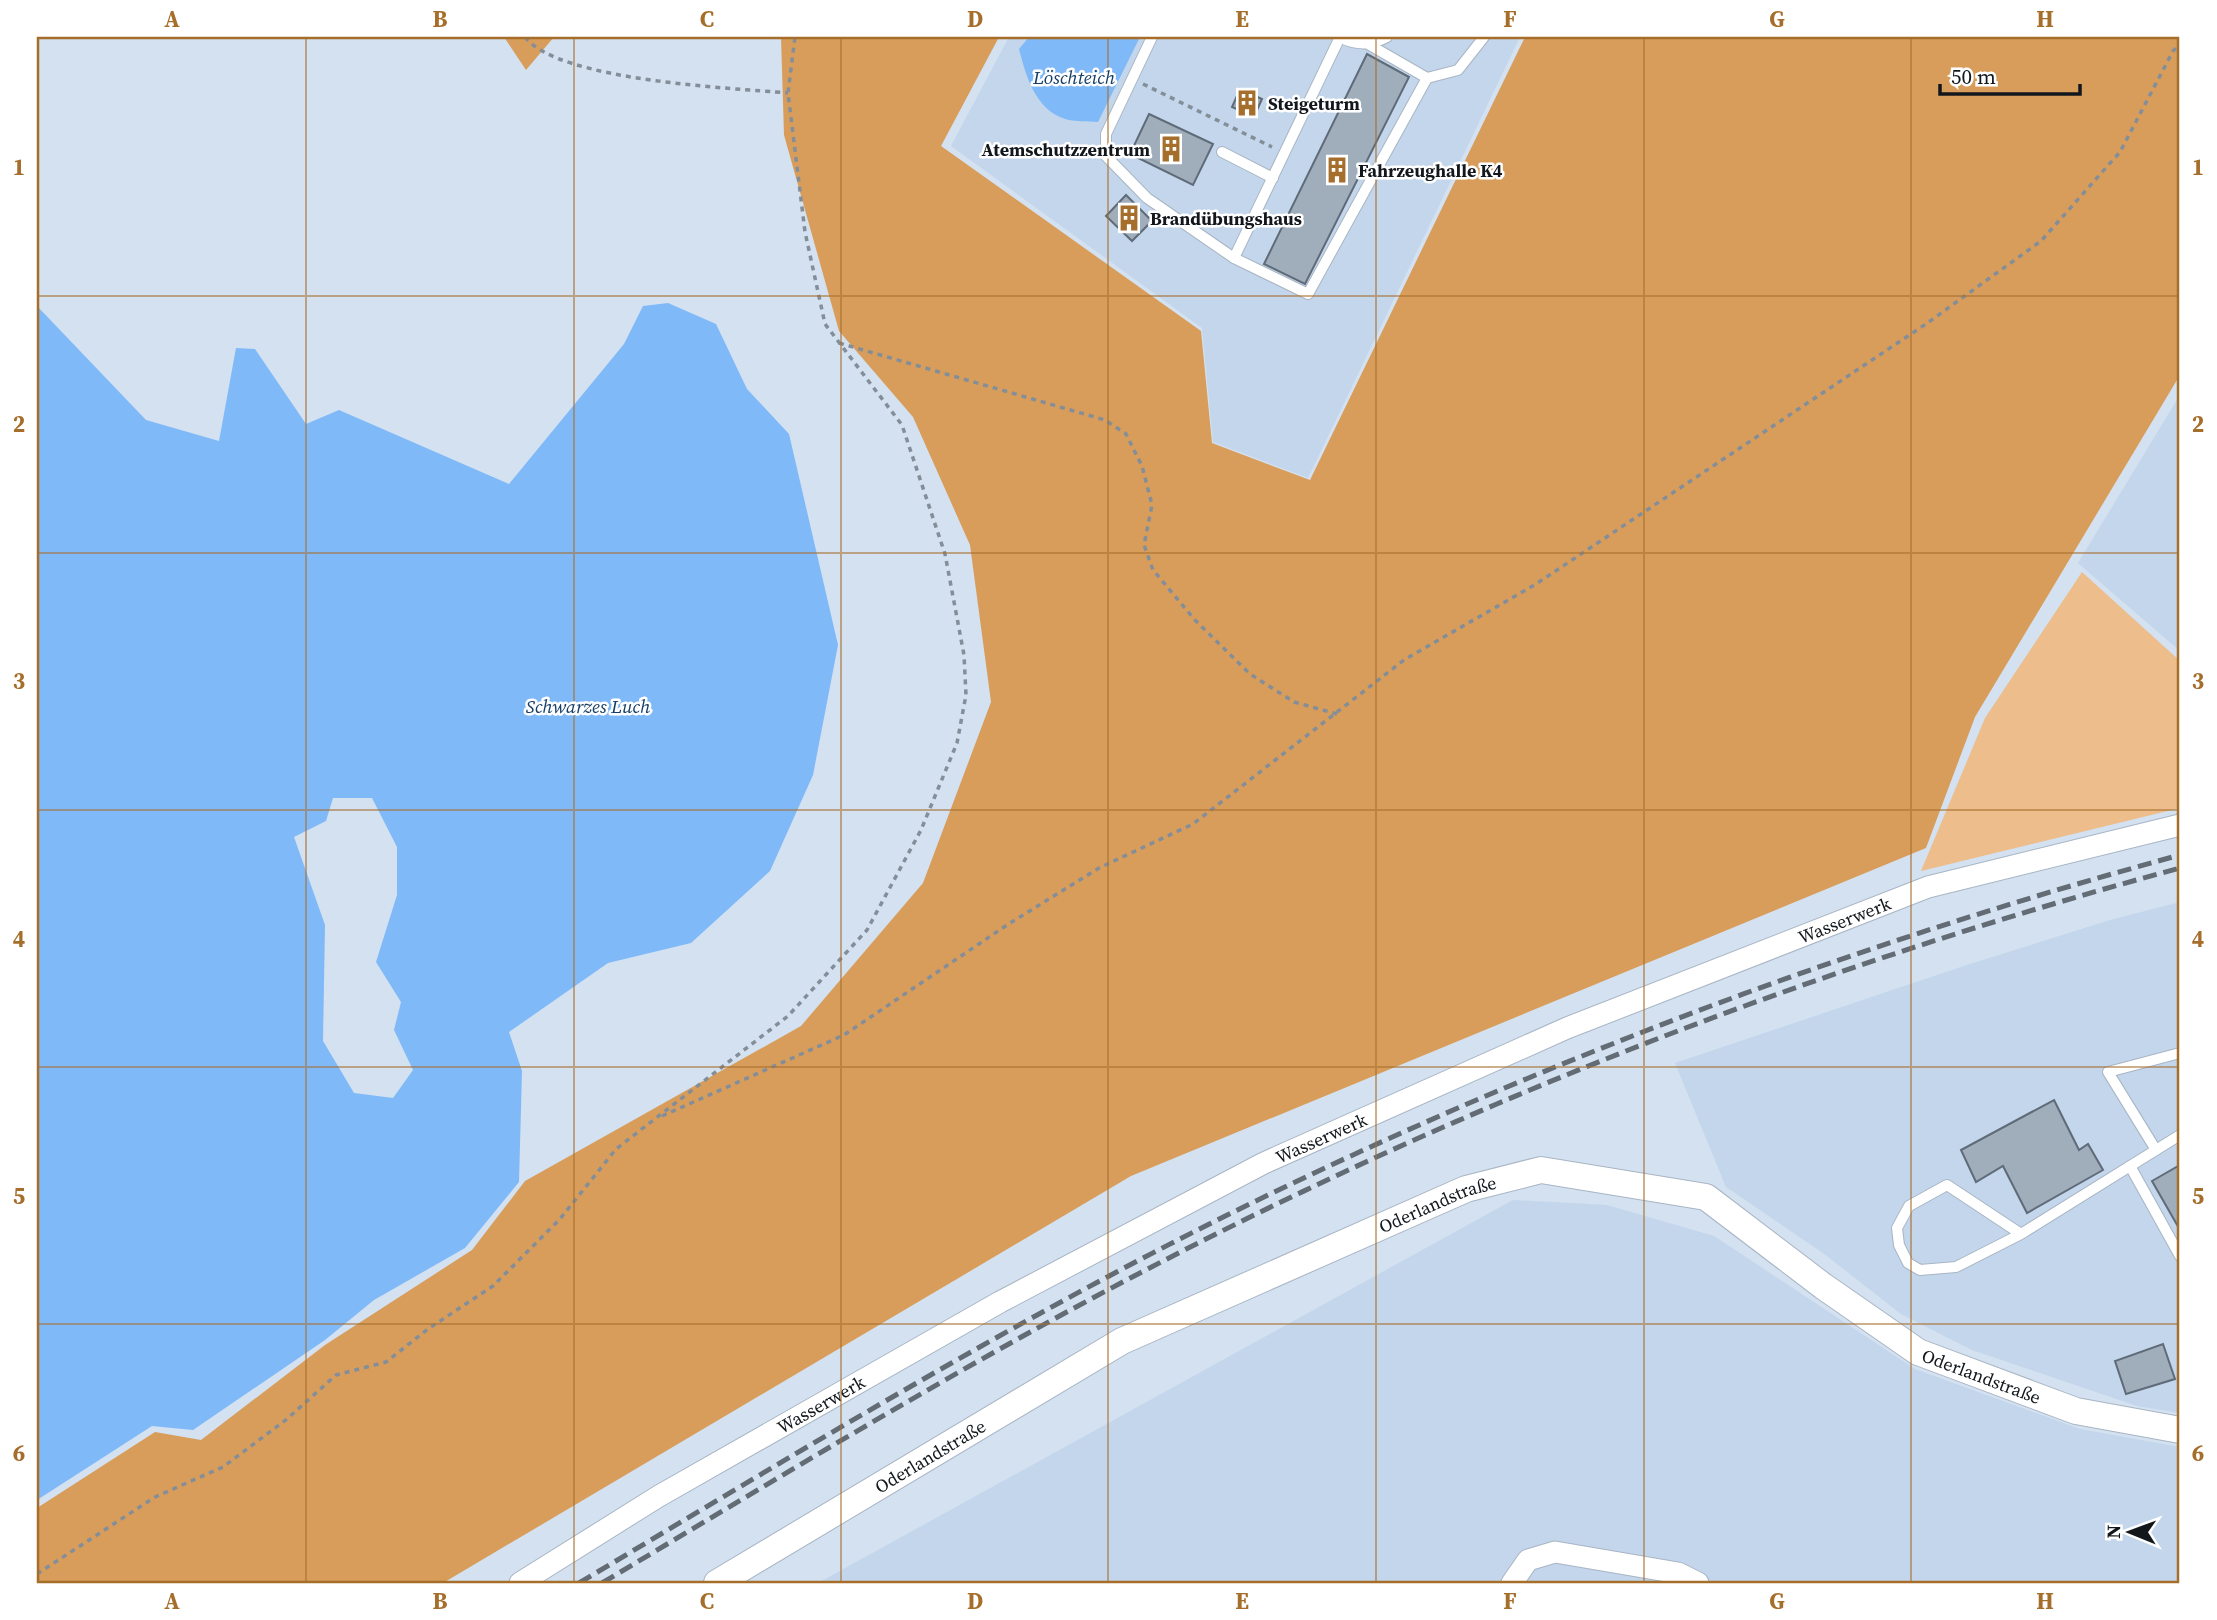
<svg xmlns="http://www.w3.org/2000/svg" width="2217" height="1620" viewBox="0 0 2217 1620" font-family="'Source Serif 4',serif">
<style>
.built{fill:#c3d6eb}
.green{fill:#edbd8b}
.forest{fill:#d89d5b}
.water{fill:#7fb9f8;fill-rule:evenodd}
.building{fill:#a0adbb;stroke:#5f6b78;stroke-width:2}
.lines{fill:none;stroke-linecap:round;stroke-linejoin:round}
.service-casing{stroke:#a8b5c4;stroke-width:12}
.minor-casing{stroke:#a8b5c4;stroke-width:23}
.tertiary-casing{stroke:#a8b5c4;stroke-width:28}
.path{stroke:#848e99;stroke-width:3.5;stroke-dasharray:5 5;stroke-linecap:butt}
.service{stroke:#fff;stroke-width:10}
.minor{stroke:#fff;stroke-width:21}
.tertiary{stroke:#fff;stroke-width:26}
.rail{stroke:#636c75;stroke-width:5;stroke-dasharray:14 7;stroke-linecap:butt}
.grid{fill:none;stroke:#a66e2b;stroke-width:2;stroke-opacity:0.55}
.labels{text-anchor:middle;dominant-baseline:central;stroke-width:5;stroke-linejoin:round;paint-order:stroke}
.poi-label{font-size:18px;font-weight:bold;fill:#12171c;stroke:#fff;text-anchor:start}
.street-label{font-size:18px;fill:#12171c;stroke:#fff}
.water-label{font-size:19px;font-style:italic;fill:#153e66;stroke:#fff}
.neatline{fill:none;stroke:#a66e2b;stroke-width:2.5}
.grid-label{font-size:23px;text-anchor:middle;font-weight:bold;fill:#a66e2b}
</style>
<rect width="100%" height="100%" fill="#d3e1f0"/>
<g class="built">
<polygon points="1009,37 1520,37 1308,478 1213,442 1202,328 951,146"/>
<polygon points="2180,395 2180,651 2078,563"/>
<polygon points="2180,902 2180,1413 2137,1406 1972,1350 1901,1314 1823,1253 1726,1187 1675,1063 1967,965 2110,920"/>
<polygon points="1513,1200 1607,1205 1714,1236 1915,1369 2080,1429 2180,1447 2180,1583 818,1583"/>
</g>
<polygon class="green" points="2082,572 2180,661 2180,808 1921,871 1985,718"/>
<g class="forest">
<polygon points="504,37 554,37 526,70"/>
<polygon points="781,37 999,37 941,146 1201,331 1212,443 1310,480 1525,37 2180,37 2180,375 1975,717 1926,848 1131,1176 443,1583 37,1583 37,1508 155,1432 201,1440 325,1345 472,1250 525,1181 801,1026 923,883 991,702 970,545 913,417 839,331 784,135"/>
</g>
<g class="water">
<path d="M1029,37H1140L1098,122C1088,121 1075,122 1065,119C1035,109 1026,76 1019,49Z"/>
<path d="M668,303L716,324L747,389L789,434L838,645L813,775L770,871L691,943L608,963L509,1032L522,1071L519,1182L465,1248L374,1300L325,1340L193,1430L152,1426L37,1500V306L146,420L219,441L236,348L255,349L306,424L339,410L509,484L624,344L643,306ZM333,798H372L397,847V895L376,962L401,1002L394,1030L413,1070L393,1098L354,1093L323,1041L325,925L294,837L326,821Z"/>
</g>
<g class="building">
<polygon points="1367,54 1409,77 1305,284 1264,264"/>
<polygon points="1240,89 1262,99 1254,117 1232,107"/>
<polygon points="1149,114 1213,144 1193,185 1130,154"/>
<polygon points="1126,195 1152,221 1132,241 1106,216"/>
<polygon points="2054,1100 2079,1150 2088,1144 2103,1170 2027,1213 2003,1166 1976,1182 1961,1150"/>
<polygon points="2180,1165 2180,1230 2152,1181"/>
<polygon points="2163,1344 2175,1379 2126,1394 2115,1361"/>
</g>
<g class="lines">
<g class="service-casing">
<g id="service">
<polyline points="1152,37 1106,134 1106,156 1147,198 1234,258 1340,37"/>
<path d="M1339,37C1355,45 1371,46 1387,37"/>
<polyline points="1427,78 1458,70 1484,37"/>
<polyline points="1222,152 1273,178"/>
<polyline points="1234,258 1308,294 1427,78 1368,44"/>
<polyline points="2156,1150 2108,1072 2180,1053"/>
<polyline points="2130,1166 2180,1256"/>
<polyline points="2021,1234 1947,1185 1909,1206 1897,1228 1899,1245 1908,1263 1920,1270 1956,1267 2021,1234 2180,1135"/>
</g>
</g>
<g class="minor-casing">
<g id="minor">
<path id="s1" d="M520,1583L659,1496L1000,1302L1264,1163L1567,1028L1928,887L2180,825"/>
<polyline points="1512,1583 1528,1560 1555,1552 1678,1573 1698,1583"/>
</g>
</g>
<g class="tertiary-casing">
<g id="tertiary">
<path id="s2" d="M717,1583L1122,1341L1466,1189L1541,1170L1706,1197L1823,1286L1918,1352L2076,1411L2180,1430"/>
</g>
</g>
<g class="path">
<path d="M525,37C559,81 732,88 788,93"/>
<polyline points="1143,84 1272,147"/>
<polyline points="839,343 1105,420 1126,434 1142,466 1152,505 1144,545 1153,570 1195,620 1250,674 1294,702 1337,714"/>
<polyline points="662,1116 844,1035 1007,925 1099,868 1193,824 1404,660 1536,584 1926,324 2041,241 2120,152 2173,51 2180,44"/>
<polyline points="37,1574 155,1497 223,1467 287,1419 336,1375 386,1362 428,1329 493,1286 560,1219 616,1149 788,1016 867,930 921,830 957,743 966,695 964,655 945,554 902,425 825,324 805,232 788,93 795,37"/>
</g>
<use href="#service" class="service"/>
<use href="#minor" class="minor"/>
<use href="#tertiary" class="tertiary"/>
<g class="rail">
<path d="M579,1583C812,1444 1045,1301 1291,1184C1576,1048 1875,938 2180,855"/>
<path d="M602,1583C780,1477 956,1369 1140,1273C1470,1100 1821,965 2180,868"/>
</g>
</g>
<path class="grid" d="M306,37V1583M574,37V1583M841,37V1583M1108,37V1583M1376,37V1583M1644,37V1583M1911,37V1583M37,296H2180M37,553H2180M37,810H2180M37,1067H2180M37,1324H2180"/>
<defs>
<g id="building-bare" transform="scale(2.1)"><path d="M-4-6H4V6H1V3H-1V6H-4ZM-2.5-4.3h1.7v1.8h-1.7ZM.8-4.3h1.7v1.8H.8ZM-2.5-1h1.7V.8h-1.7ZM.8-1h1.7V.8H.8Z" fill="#a66e2b" stroke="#fff" stroke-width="2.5" paint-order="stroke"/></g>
</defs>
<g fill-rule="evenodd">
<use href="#building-bare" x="1247" y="103"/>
<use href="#building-bare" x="1171" y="149"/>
<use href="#building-bare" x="1337" y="170"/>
<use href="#building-bare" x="1129" y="218"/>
</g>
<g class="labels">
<g class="poi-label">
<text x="1268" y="103">Steigeturm</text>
<text x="1150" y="149" text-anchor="end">Atemschutzzentrum</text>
<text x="1358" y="170">Fahrzeughalle K4</text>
<text x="1150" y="218">Brandübungshaus</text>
</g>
<g class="street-label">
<text stroke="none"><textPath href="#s1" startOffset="1484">Wasserwerk</textPath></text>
<text stroke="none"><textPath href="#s1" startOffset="917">Wasserwerk</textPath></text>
<text stroke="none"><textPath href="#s2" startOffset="816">Oderlandstraße</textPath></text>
<text stroke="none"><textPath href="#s2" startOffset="1423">Oderlandstraße</textPath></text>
<text stroke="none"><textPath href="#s1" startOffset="350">Wasserwerk</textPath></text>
<text stroke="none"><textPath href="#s2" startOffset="248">Oderlandstraße</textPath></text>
</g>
<g class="water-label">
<text x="1074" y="77">Löschteich</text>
<text x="588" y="706">Schwarzes Luch</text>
</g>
</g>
<rect width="2217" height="1620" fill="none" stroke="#ffffff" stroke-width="77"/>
<g transform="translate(2130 1532) rotate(271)" stroke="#ffffff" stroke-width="5" paint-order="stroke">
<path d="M0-5L12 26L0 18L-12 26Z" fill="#12171c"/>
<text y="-10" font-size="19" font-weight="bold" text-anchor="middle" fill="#12171c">N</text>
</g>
<path d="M1940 84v10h140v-10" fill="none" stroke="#12171c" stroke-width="3.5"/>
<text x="1951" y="84" font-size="21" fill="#12171c" stroke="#ffffff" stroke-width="5" paint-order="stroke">50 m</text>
<rect x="38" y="38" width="2140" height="1544" class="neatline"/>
<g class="grid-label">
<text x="172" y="27">A</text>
<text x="440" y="27">B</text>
<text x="707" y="27">C</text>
<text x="975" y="27">D</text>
<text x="1242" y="27">E</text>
<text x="1510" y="27">F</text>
<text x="1777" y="27">G</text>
<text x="2045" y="27">H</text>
<text x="19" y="175">1</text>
<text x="2198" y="175">1</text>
<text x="19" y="432">2</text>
<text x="2198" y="432">2</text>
<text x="19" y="689">3</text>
<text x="2198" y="689">3</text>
<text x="19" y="947">4</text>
<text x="2198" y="947">4</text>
<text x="19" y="1204">5</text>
<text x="2198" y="1204">5</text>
<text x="19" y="1461">6</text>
<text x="2198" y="1461">6</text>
<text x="172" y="1609">A</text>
<text x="440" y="1609">B</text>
<text x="707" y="1609">C</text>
<text x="975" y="1609">D</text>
<text x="1242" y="1609">E</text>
<text x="1510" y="1609">F</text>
<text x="1777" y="1609">G</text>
<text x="2045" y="1609">H</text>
</g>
</svg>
